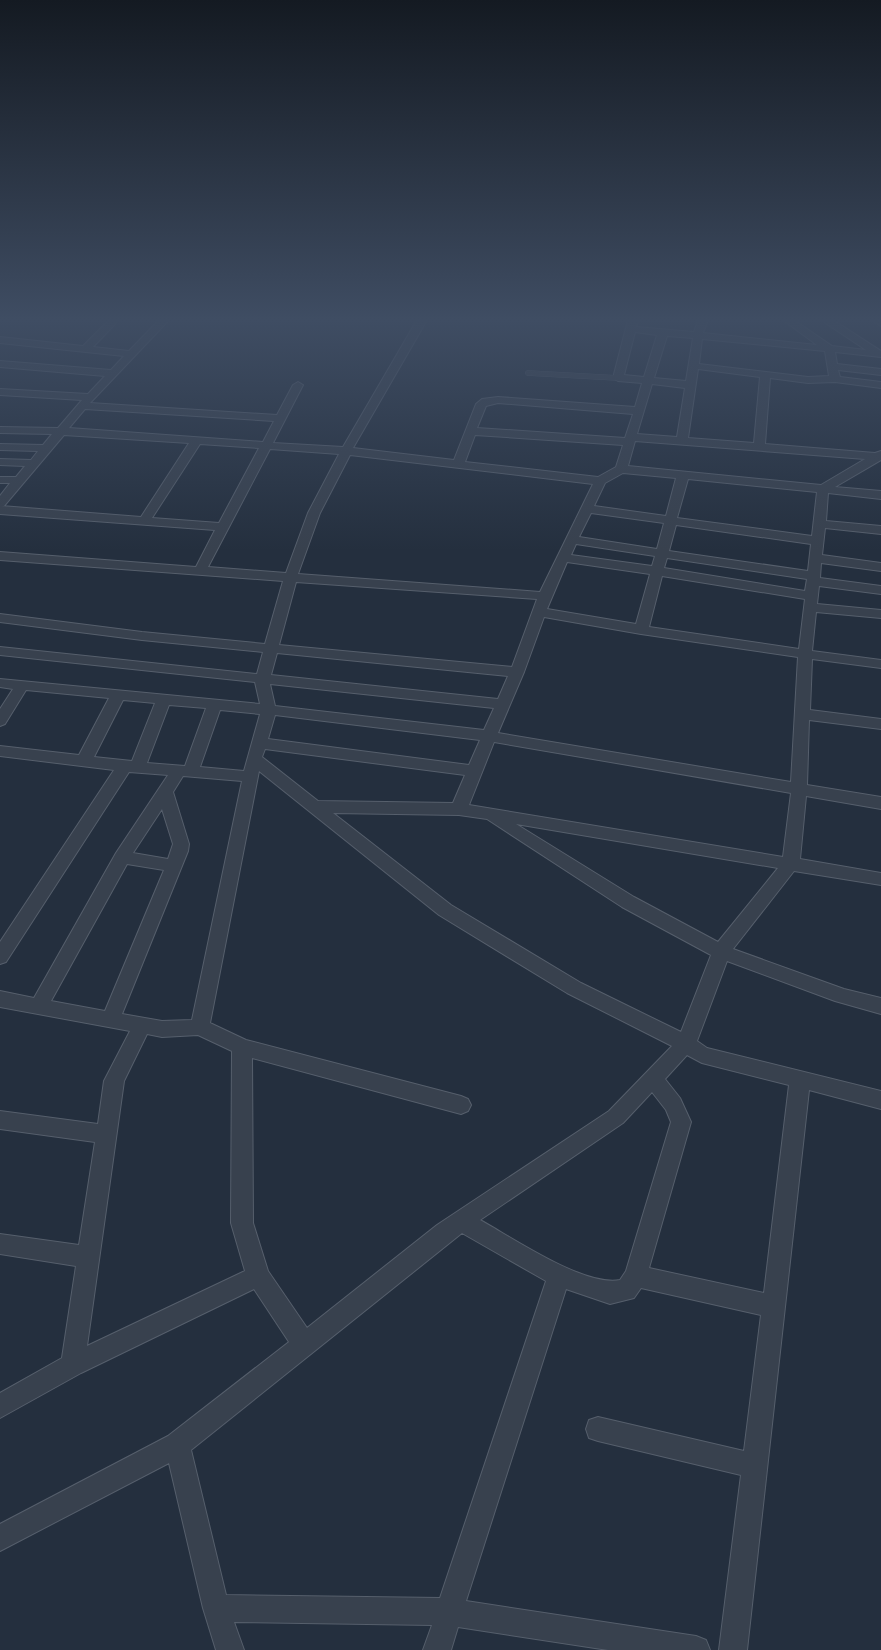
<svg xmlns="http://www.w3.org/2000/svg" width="881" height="1650" viewBox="0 0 881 1650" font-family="'PT Sans',sans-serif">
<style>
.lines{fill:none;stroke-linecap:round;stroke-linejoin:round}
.service-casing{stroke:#565f6c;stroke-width:5.5}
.minor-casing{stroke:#565f6c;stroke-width:2}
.service{stroke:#38414e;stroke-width:5}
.minor{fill:#38414e;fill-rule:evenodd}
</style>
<rect width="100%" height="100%" fill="#242f3e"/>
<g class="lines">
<g class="service-casing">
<polyline id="service" points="528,373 618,378"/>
</g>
<g class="minor-casing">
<g id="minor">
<path d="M109,320H119L93,347L129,351L159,320H169L90,403L277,415L293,385L298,382L303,385L273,443L343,447L417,320H427L353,448L454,460L476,404L482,399L498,397L635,407L642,383L618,381L613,378L628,320H638L636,327L694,332L698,320H708L703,333L817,345L783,320H794L832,346L866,350L821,320H833L881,351V357L835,352L837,364L881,369V375L838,370L840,377L881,382V388L835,382L808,383L770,378L765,444L875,453L881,451V460L835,487L881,491V499L828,493L826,521L881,526V534L825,528L822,555L881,563V571L821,563L820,578L881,586V594L819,586L817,604L881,610V618L816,612L812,651L881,660V668L812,659L810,710L881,719V729L809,720L807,785L881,797V809L806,796L800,859L881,873V885L794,871L733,949L844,989L881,998V1014L835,1001L727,961L697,1041L707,1048L881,1091V1109L809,1090L747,1650H719L741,1475L598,1441L589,1438L586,1429L589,1420L598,1417L744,1451L761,1315L641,1288L634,1298L610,1304L566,1289L466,1601L696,1636L706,1640L710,1650H608L458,1627L451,1650H423L432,1625L234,1622L244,1650H216L203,1608L169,1463L0,1551V1524L168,1436L289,1342L254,1289L81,1373L0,1418V1393L62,1358L76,1266L0,1254V1234L79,1245L95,1142L0,1129V1111L98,1124L104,1081L130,1031L0,1007V991L34,998L116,853L168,775L129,772L6,962L0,964V942L114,770L0,756V746L79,755L109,698L26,690L5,724L0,726V709L13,689L0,687V679L260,704L255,682L0,655V647L257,674L263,652L142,640L0,622V614L142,632L265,644L283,581L0,560V552L196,567L215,530L0,514V496L10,483H0V477H16L25,466L0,465V459L31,460L38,451L0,450V444L43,445L52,434L0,433V427L58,428L82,400L0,395V389L88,394L105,376L0,367V361L111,370L124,356L0,343V337L83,346ZM635,332L657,335L644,377L624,375ZM667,336L693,338L686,381L654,378ZM702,339L825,351L829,376L808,377L699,364ZM698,369L760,377L754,443L688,438ZM652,384L685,388L677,437L637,434ZM498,403L633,414L625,438L477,428L486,406ZM85,409L274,421L263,442L69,428ZM64,435L189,443L141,517L1,506H4ZM475,435L623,445L616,467L598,477L465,462ZM635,441L865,459L821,485L628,466ZM200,444L259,448L219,523L152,518ZM270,449L339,454L308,513L286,573L208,567ZM350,455L593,484L540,592L298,574L320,513ZM623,473L676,478L666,516L594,506L605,483ZM688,479L817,492L812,536L677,518ZM591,513L664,523L657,549L579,537ZM676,525L811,544L808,571L669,551ZM576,544L655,556L652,566L571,555ZM667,558L807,579L805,591L664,568ZM567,562L650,574L636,624L547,609ZM662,576L805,599L799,649L649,627ZM296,582L537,599L512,667L279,645ZM544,617L641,634L798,657L791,782L498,733L524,672ZM277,653L508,676L498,699L271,675ZM270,684L494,708L484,730L275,706ZM123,700L155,703L132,761L94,757ZM169,705L206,708L185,766L147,763ZM220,710L260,714L244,771L200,767ZM275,715L480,740L469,765L268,739ZM494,742L791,793L783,857L469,805ZM265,749L465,775L453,803L318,801L262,757ZM259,771L439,915L567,993L672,1046L609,1111L437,1225L307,1328L268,1271L253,1223L252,1058L461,1114L468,1111L471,1105L468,1099L461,1096L246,1040L210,1023ZM183,776L242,781L192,1020L162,1021L122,1014L188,851L189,844L173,792ZM162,809L173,844L168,859L133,853ZM333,813L459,815L487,819L622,907L711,955L681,1032L581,983L451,905ZM516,824L778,868L718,942L634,897ZM127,864L164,870L105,1011L51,1001ZM147,1034L162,1037L198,1035L232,1051L231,1223L245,1271L87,1346L124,1081ZM687,1055L702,1063L789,1085L764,1293L649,1268L691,1122L680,1098L665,1079ZM652,1092L666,1110L671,1122L626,1271L620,1280C584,1287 513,1238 480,1220L623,1123ZM462,1233L546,1281L440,1598L226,1595L191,1450Z"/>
<polygon points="871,320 881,320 881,326"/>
</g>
</g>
<use href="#service" class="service"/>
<use href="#minor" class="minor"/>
</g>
<linearGradient id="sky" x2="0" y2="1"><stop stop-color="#141a22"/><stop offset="0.58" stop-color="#3f4d63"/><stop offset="1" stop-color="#3f4d63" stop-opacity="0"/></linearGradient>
<rect width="881" height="551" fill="url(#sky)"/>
</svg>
